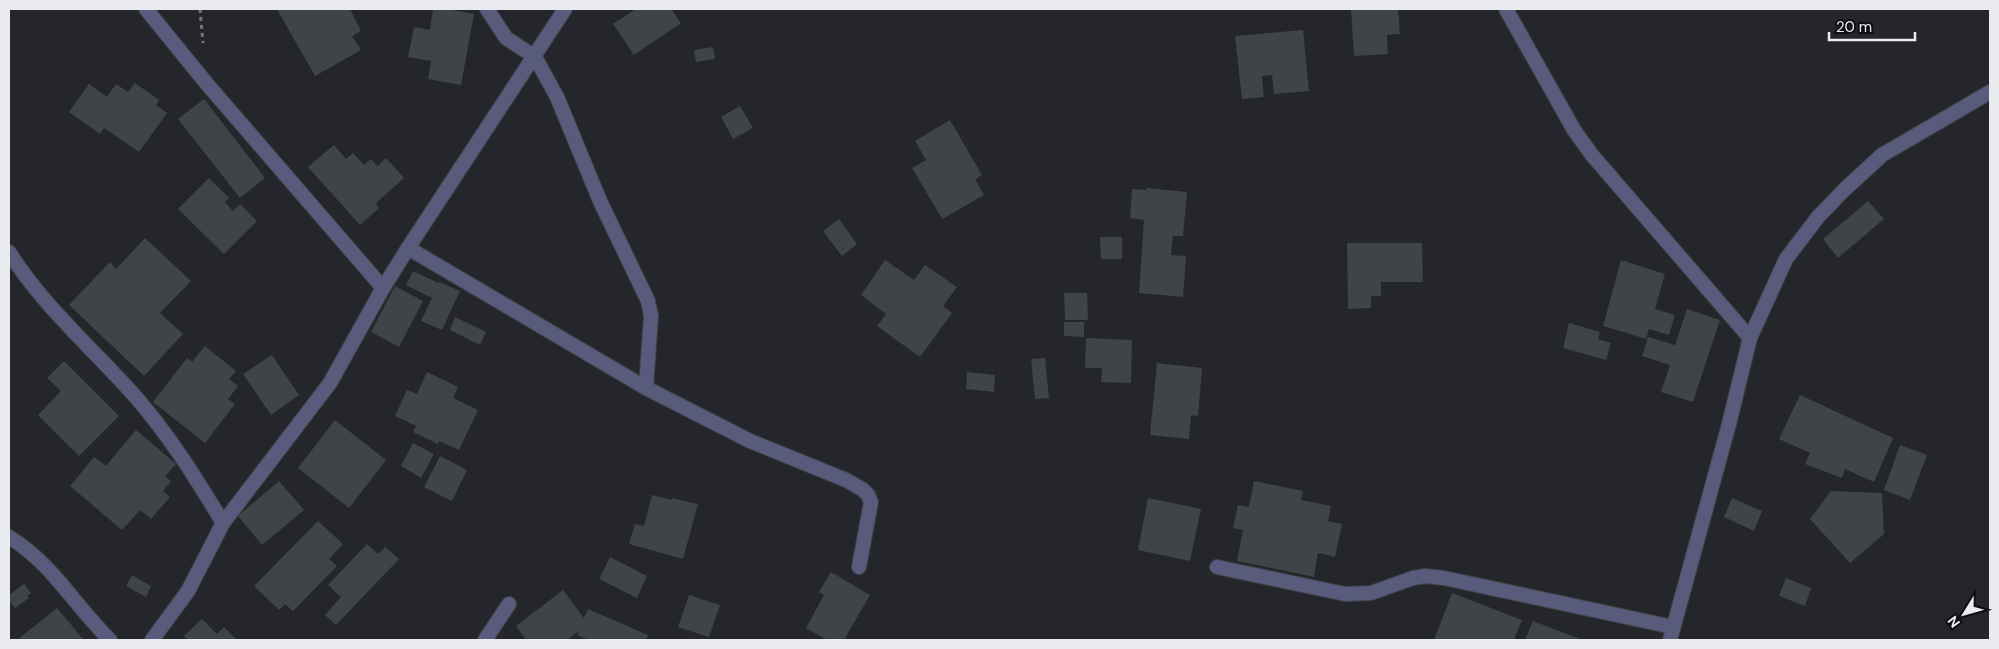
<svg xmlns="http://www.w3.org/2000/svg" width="1999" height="649" viewBox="0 0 1999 649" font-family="'DM Sans',sans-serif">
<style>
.building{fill:#3e4447}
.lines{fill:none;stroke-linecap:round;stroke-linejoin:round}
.minor-casing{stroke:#404246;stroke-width:16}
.path{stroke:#74767a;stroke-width:3;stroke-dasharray:4 4;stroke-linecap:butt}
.minor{stroke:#585b7c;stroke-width:14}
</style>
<rect width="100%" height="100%" fill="#24262b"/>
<g class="building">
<polygon points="277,9 350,9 361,31 352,36 361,50 315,76"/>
<polygon points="433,9 446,9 474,14 461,85 428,79 431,61 408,57 414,27 430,30"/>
<polygon points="636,9 671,9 681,23 634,55 613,24"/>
<polygon points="1351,9 1398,9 1400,34 1387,35 1388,54 1354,56"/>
<polygon points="1303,30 1309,91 1274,94 1272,75 1262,76 1264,97 1242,99 1235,36"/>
<polygon points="713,47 715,59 696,62 694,50"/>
<polygon points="135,83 159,100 156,105 167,113 139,152 104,128 100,134 69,112 89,84 107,97 116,84 128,92"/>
<polygon points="204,99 265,178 240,198 178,119"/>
<polygon points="740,106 753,128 733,139 721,117"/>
<polygon points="950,120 982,175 975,179 984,195 942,219 912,168 926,160 915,141"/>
<polygon points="334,145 346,159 353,153 364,165 371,159 378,166 386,158 404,178 376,203 379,208 360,225 308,167"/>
<polygon points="209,178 229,198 225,202 233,211 240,204 257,221 224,254 178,209"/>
<polygon points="1146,188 1187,192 1183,236 1173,236 1171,255 1186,256 1183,297 1139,293 1144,220 1130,218 1132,189 1146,190"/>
<polygon points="1868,201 1884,219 1838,258 1823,239"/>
<polygon points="839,219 857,244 842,256 823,231"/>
<polygon points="1100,237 1122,237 1122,259 1101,259"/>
<polygon points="145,238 191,281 160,313 183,334 144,376 69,305 110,262 116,269"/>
<polygon points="1347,243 1422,243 1423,282 1381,282 1381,296 1371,296 1371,308 1348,309"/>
<polygon points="885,260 914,280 925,265 957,287 943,306 952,313 920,357 877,326 886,314 861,295"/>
<polygon points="1621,260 1665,274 1655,309 1675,315 1669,335 1649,329 1646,339 1603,326"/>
<polygon points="413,271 438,283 439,282 460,291 442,330 421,321 432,298 406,285"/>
<polygon points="395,286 423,301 399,347 371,332"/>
<polygon points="1064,293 1087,293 1088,320 1065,320"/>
<polygon points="1687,309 1720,320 1693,402 1661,392 1670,365 1642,356 1648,337 1675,345"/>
<polygon points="455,317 486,332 480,345 450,330"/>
<polygon points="1064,322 1084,322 1084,337 1064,336"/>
<polygon points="1569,323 1600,332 1598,339 1611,343 1606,360 1563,348"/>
<polygon points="1086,338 1132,340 1131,383 1101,382 1102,368 1085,368"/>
<polygon points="205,346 236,371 229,379 238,386 228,399 235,404 205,443 153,402 187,358 192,362"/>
<polygon points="272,355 299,395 271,415 243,374"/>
<polygon points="1045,358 1049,398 1035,399 1031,359"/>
<polygon points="64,361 119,416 79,456 38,415 61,391 47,378"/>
<polygon points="1157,363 1202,368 1198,416 1191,415 1189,439 1150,435"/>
<polygon points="427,372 458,387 453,398 478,410 459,450 439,441 438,444 413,432 416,426 395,416 407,390 417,394"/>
<polygon points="967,372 995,375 994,392 966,389"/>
<polygon points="1800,395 1893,438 1874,482 1845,469 1842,478 1805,464 1810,453 1779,439"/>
<polygon points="335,420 386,460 349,508 298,468"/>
<polygon points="136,430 176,464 165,476 171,481 163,491 170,497 151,519 140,510 122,530 70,486 94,457 106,466"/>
<polygon points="413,443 434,454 421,478 401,466"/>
<polygon points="1900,445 1927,455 1910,500 1884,490"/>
<polygon points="440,456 467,470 452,501 424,487"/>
<polygon points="279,481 304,510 262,545 238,516"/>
<polygon points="1254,481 1303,491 1301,500 1331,506 1328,521 1342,524 1335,557 1318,553 1314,577 1237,561 1243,530 1233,528 1238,505 1249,507"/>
<polygon points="1831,491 1882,493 1884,534 1850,563 1810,519"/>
<polygon points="652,495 672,500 672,498 698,504 683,559 629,544 635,524 644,526"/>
<polygon points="1148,498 1201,509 1190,561 1138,550"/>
<polygon points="1732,498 1762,511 1754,531 1724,517"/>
<polygon points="318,521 343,544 329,559 337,566 293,611 285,604 279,610 254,586"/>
<polygon points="367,544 378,554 385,547 399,559 336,625 325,615 341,597 328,585"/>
<polygon points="610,557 647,576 637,598 599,579"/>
<polygon points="831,572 870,595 844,640 827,640 806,628 824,595 819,592"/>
<polygon points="132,575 151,586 146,597 126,586"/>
<polygon points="1786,578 1811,588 1805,606 1779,596"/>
<polygon points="24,584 31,593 27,596 29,598 15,608 9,601 9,595"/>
<polygon points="563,590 584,618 588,609 648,635 646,640 589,640 577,635 579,631 567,640 526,640 516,626"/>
<polygon points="1452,593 1522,620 1514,640 1434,640"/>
<polygon points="689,595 720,605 709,637 678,627"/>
<polygon points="57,608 84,640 17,640"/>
<polygon points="202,619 217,634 224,627 237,640 188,640 184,636"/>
<polygon points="1533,621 1583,640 1525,640"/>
</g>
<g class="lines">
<g class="minor-casing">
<g id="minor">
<polyline points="146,9 207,84 383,288"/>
<polyline points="487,9 506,38 535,57 557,97 600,201 648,301 651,316 646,388"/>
<polyline points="1506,9 1574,130 1592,155 1750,338"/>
<polyline points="408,248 646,388 750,441 846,480 862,489 868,495 871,502 859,567"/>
<path d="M9,252C43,306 92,348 134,395C169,435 196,478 223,523"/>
<path d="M9,537C52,563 75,606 110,640"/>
<polyline points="1217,567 1345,594 1371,593 1413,578 1425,576 1444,578 1673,627"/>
<polyline points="152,640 188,591 223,523 330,383 383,288 408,248 565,9"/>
<polyline points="485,640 509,604"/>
<polyline points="1670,640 1729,424 1750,338 1786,259 1818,217 1844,190 1882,155 1990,92"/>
</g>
</g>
<polyline class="path" points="200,9 203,43"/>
<use href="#minor" class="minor"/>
</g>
<rect width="1999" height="649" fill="none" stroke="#e9ebee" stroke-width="20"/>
<g transform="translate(1964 614) rotate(233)" stroke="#0e0f11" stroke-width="4" paint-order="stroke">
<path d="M0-4L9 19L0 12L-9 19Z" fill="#e9ebee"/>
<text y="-8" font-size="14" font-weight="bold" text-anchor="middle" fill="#e9ebee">N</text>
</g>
<path d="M1829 32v8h86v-8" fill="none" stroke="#e9ebee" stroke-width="2.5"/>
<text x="1836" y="32" font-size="15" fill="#e9ebee" stroke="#0e0f11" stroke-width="4" paint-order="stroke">20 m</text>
</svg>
